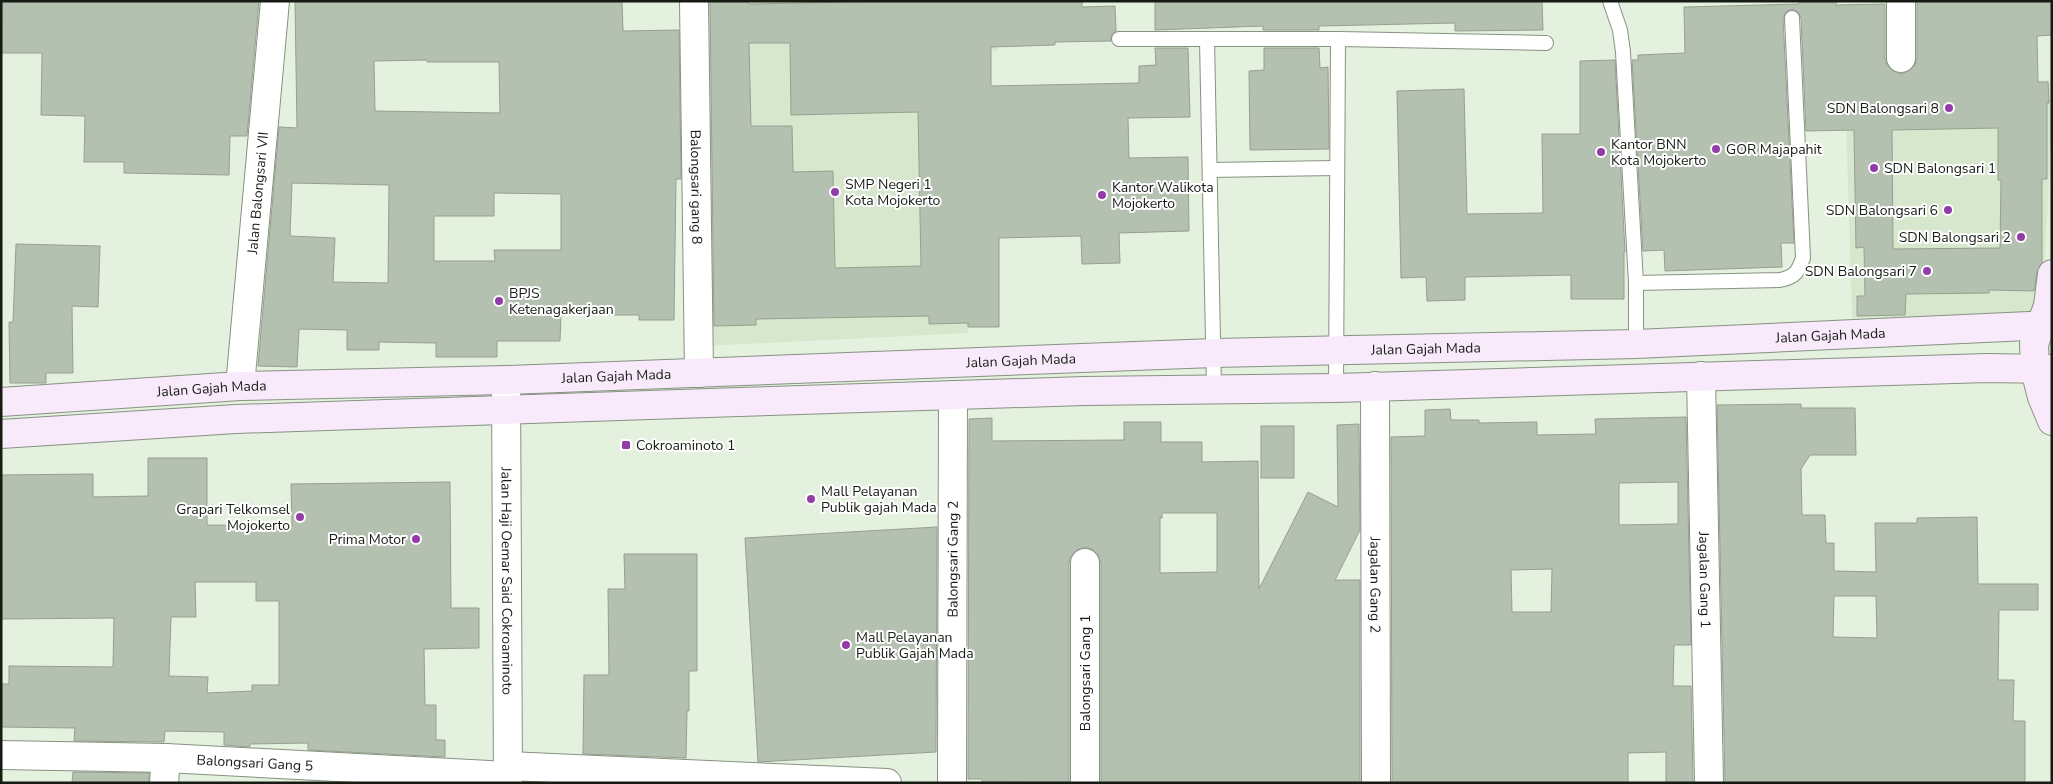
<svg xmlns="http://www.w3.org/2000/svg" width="2053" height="784" viewBox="0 0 2053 784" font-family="'Nunito Sans',sans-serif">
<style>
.built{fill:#d7e7ce}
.building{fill:#b5c1b0;stroke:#95a08f;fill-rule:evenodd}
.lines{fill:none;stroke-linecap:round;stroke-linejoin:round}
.lane-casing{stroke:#879282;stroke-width:16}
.street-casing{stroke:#879282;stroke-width:30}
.secondary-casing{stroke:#879282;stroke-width:30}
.lane{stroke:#fff;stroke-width:14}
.street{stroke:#fff;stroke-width:28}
.secondary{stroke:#f8e9fb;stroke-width:28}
.poi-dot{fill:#933ca9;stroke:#fff;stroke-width:2}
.labels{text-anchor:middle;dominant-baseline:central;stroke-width:4;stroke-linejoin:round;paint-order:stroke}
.poi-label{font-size:14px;fill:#161b14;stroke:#fff;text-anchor:start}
.street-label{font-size:14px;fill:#161b14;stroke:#fff}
</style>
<rect width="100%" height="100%" fill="#e4f1de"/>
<g class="built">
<polygon points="700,1 996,1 998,51 963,52 968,333 706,346"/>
<polygon points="2052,80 2052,123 2043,297 2028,316 1852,318 1845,85"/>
</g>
<g class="building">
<polygon points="2,1 259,1 247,136 230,136 229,175 124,173 124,162 84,162 85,116 41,115 42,53 1,53"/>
<path d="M295,1H622L623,31L679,30L681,179H676L674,320H639V315H561L560,341H497V357H436V343L379,342V350H347V330L299,329L297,367L258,366L279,127L297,128ZM427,60V62H499L500,113L375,111L374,61ZM292,183L389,185L388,283L333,282L335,238L290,236ZM494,193L561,194V250H494L495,261H434V216H494Z"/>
<path d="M710,1H748L749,4L901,1H1082V7L1115,6L1116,31L1111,35V41L1055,42V45L991,47V86L1139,83V66L1156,65L1155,48H1188L1190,117L1128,118L1129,158L1188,157L1189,231L1119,233L1120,263L1082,264L1081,236L999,238V327H968V323L929,324V316L756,319V325L714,326ZM749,43H790L791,115L918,112L921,266L835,268L833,171L793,172L792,126H751Z"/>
<polygon points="1155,1 1542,1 1543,30 1455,31 1455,23 1319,26 1319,30 1263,30 1263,26 1155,30"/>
<path d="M1799,1H1836V5L1885,4V58L1887,65L1893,71L1901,74L1909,71L1915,65L1917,58V1H2052V35L2037,36L2038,82H2048L2049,103H2047V179H2042V263L2037,272L2034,291L1989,290V293L1906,294L1905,315L1857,316V296H1865L1864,247L1856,248L1854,130L1806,131L1801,18L1799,13L1792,9L1787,11L1783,18L1794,243H1781L1782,267L1665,271L1664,250L1643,251L1632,60H1638V55L1685,53L1684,7L1799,4ZM1998,128V180H2001L2000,248L1893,249L1892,130Z"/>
<polygon points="1264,48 1319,48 1320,68 1328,67 1329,149 1250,150 1249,71 1264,70"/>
<polygon points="1615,60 1625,252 1624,252 1624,299 1571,299 1571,275 1465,277 1465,300 1427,301 1426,277 1401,278 1397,91 1464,89 1467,214 1543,213 1542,134 1580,134 1580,61"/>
<polygon points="16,244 100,246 98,307 72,306 73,373 46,373 46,383 10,383 9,322 13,322"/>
<path d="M1801,404V408H1855L1856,455H1810L1801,469L1802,515H1825L1826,543H1834V571L1876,572L1875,523H1917V518L1977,517L1978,584H2038V610H1999L1998,680H2014L2013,721H2025V783H1725L1717,405ZM1834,596H1876L1877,638L1833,637Z"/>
<path d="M1450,409L1451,420H1479V423L1537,422V435L1596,434L1595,419L1686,417L1691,645H1674L1673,686H1691L1693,783H1666V752L1628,753V783H1392L1391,437L1425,436V410ZM1678,482V524L1619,525V483ZM1552,569L1551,612H1512L1511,570Z"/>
<path d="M992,418V441L1124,440V422H1161V442H1202V462L1258,461L1259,589L1308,492L1338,507L1337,425L1359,424L1360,530L1335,580H1360V783H1101V563L1098,555L1092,549L1085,547L1077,550L1071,556L1069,563V783L982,782V779H968L969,419ZM1162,513H1217V572L1160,573V518H1162Z"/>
<rect x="1261" y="426" width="33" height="52"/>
<path d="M148,458H207V525L292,526L291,484L450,482L451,608H479V648L424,649L425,705H436V740H445V757L308,750V743L250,744V747L224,745V732L165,731L164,742L74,741L75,728L1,727V684H9V666L113,667L114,618L1,619V475L93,474V497L148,496ZM195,582H256V601H279V685H252V691L207,693L208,677L169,676L171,617H196Z"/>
<polygon points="937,527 936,752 758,762 745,538"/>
<polygon points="624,554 697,554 697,671 689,671 689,711 687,711 686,758 583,754 584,675 609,675 608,589 625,589"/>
<polygon points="73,772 149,773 149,783 72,783"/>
</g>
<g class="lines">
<g class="lane-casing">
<g id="lane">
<polyline points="1610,1 1620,30 1623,52 1636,283 1636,344"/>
<polyline points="1119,39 1338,39 1546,43"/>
<polyline points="1207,40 1214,390"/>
<polyline points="1210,170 1337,168"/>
<path d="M1636,283L1780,280C1795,277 1798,272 1803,258L1792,18"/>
<polyline points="1336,388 1338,39"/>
</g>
</g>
<g class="street-casing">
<g id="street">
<path id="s1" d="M694,1L699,373"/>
<polyline points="1901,1 1901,58"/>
<path id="s2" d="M1701,376L1709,783"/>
<path id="s3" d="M506,380L508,783"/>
<path id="s4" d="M240,386L275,1"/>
<path id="s5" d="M1375,386L1376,783"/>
<polyline points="1085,563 1085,783"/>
<path id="s6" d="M1,755L166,758L508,776"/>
<polyline points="508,766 887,783"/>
<polyline points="164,783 166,758"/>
<path id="s7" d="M952,783L953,395"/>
</g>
</g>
<g class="secondary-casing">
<g id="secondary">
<polyline points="2052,274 2048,306 2034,344 2035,370 2042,397 2052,421"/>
<path id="s8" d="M1,402L240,386L506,380L1214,353L1636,344L2052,325"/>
<polyline points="1,434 236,419 739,402 1084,391 1336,388 1987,368 2052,369"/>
</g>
</g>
<use href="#lane" class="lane"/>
<use href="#street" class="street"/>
<use href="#secondary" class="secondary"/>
</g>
<g class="poi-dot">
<circle cx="1949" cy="108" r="5"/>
<circle cx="1716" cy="149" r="5"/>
<circle cx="1601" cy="152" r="5"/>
<circle cx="1874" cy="168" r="5"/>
<circle cx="835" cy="192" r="5"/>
<circle cx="1102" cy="195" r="5"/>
<circle cx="1948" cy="210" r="5"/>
<circle cx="2021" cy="237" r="5"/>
<circle cx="1927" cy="271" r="5"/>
<circle cx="499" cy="301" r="5"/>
<rect x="621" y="440" width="10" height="10" rx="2.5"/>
<circle cx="811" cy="499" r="5"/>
<circle cx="300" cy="517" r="5"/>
<circle cx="416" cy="539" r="5"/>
<circle cx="846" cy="645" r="5"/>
</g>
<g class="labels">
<g class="poi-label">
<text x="1939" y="108" text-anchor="end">SDN Balongsari 8</text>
<text x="1611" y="144">Kantor BNN<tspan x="1611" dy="16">Kota Mojokerto</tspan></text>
<text x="1726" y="149">GOR Majapahit</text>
<text x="1884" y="168">SDN Balongsari 1</text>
<text x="845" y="184">SMP Negeri 1<tspan x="845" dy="16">Kota Mojokerto</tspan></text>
<text x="1112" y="187">Kantor Walikota<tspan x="1112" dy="16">Mojokerto</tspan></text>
<text x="1938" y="210" text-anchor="end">SDN Balongsari 6</text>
<text x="2011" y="237" text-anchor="end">SDN Balongsari 2</text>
<text x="1917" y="271" text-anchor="end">SDN Balongsari 7</text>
<text x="509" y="293">BPJS<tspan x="509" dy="16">Ketenagakerjaan</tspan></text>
<text x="636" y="445">Cokroaminoto 1</text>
<text x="821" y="491">Mall Pelayanan<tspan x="821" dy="16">Publik gajah Mada</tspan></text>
<text x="290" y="509" text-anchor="end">Grapari Telkomsel<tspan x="290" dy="16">Mojokerto</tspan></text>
<text x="406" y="539" text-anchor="end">Prima Motor</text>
<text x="856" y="637">Mall Pelayanan<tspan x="856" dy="16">Publik Gajah Mada</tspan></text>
</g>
<g class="street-label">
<text stroke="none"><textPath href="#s1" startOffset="186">Balongsari gang 8</textPath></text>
<text stroke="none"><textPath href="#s4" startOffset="194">Jalan Balongsari VII</textPath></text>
<text stroke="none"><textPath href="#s8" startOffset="1831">Jalan Gajah Mada</textPath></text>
<text stroke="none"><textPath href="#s8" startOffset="1426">Jalan Gajah Mada</textPath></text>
<text stroke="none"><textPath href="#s8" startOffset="1021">Jalan Gajah Mada</textPath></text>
<text stroke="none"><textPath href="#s8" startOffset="616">Jalan Gajah Mada</textPath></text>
<text stroke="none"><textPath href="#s8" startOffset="211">Jalan Gajah Mada</textPath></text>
<text stroke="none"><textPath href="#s7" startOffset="224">Balongsari Gang 2</textPath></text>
<text stroke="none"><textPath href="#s2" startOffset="204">Jagalan Gang 1</textPath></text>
<text stroke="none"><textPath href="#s3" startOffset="201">Jalan Haji Oemar Said Cokroaminoto</textPath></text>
<text stroke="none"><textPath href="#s5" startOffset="199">Jagalan Gang 2</textPath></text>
<text transform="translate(1085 673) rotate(-90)">Balongsari Gang 1</text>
<text stroke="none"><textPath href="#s6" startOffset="254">Balongsari Gang 5</textPath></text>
</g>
</g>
<rect width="2053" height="784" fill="none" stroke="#161b14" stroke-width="5"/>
</svg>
